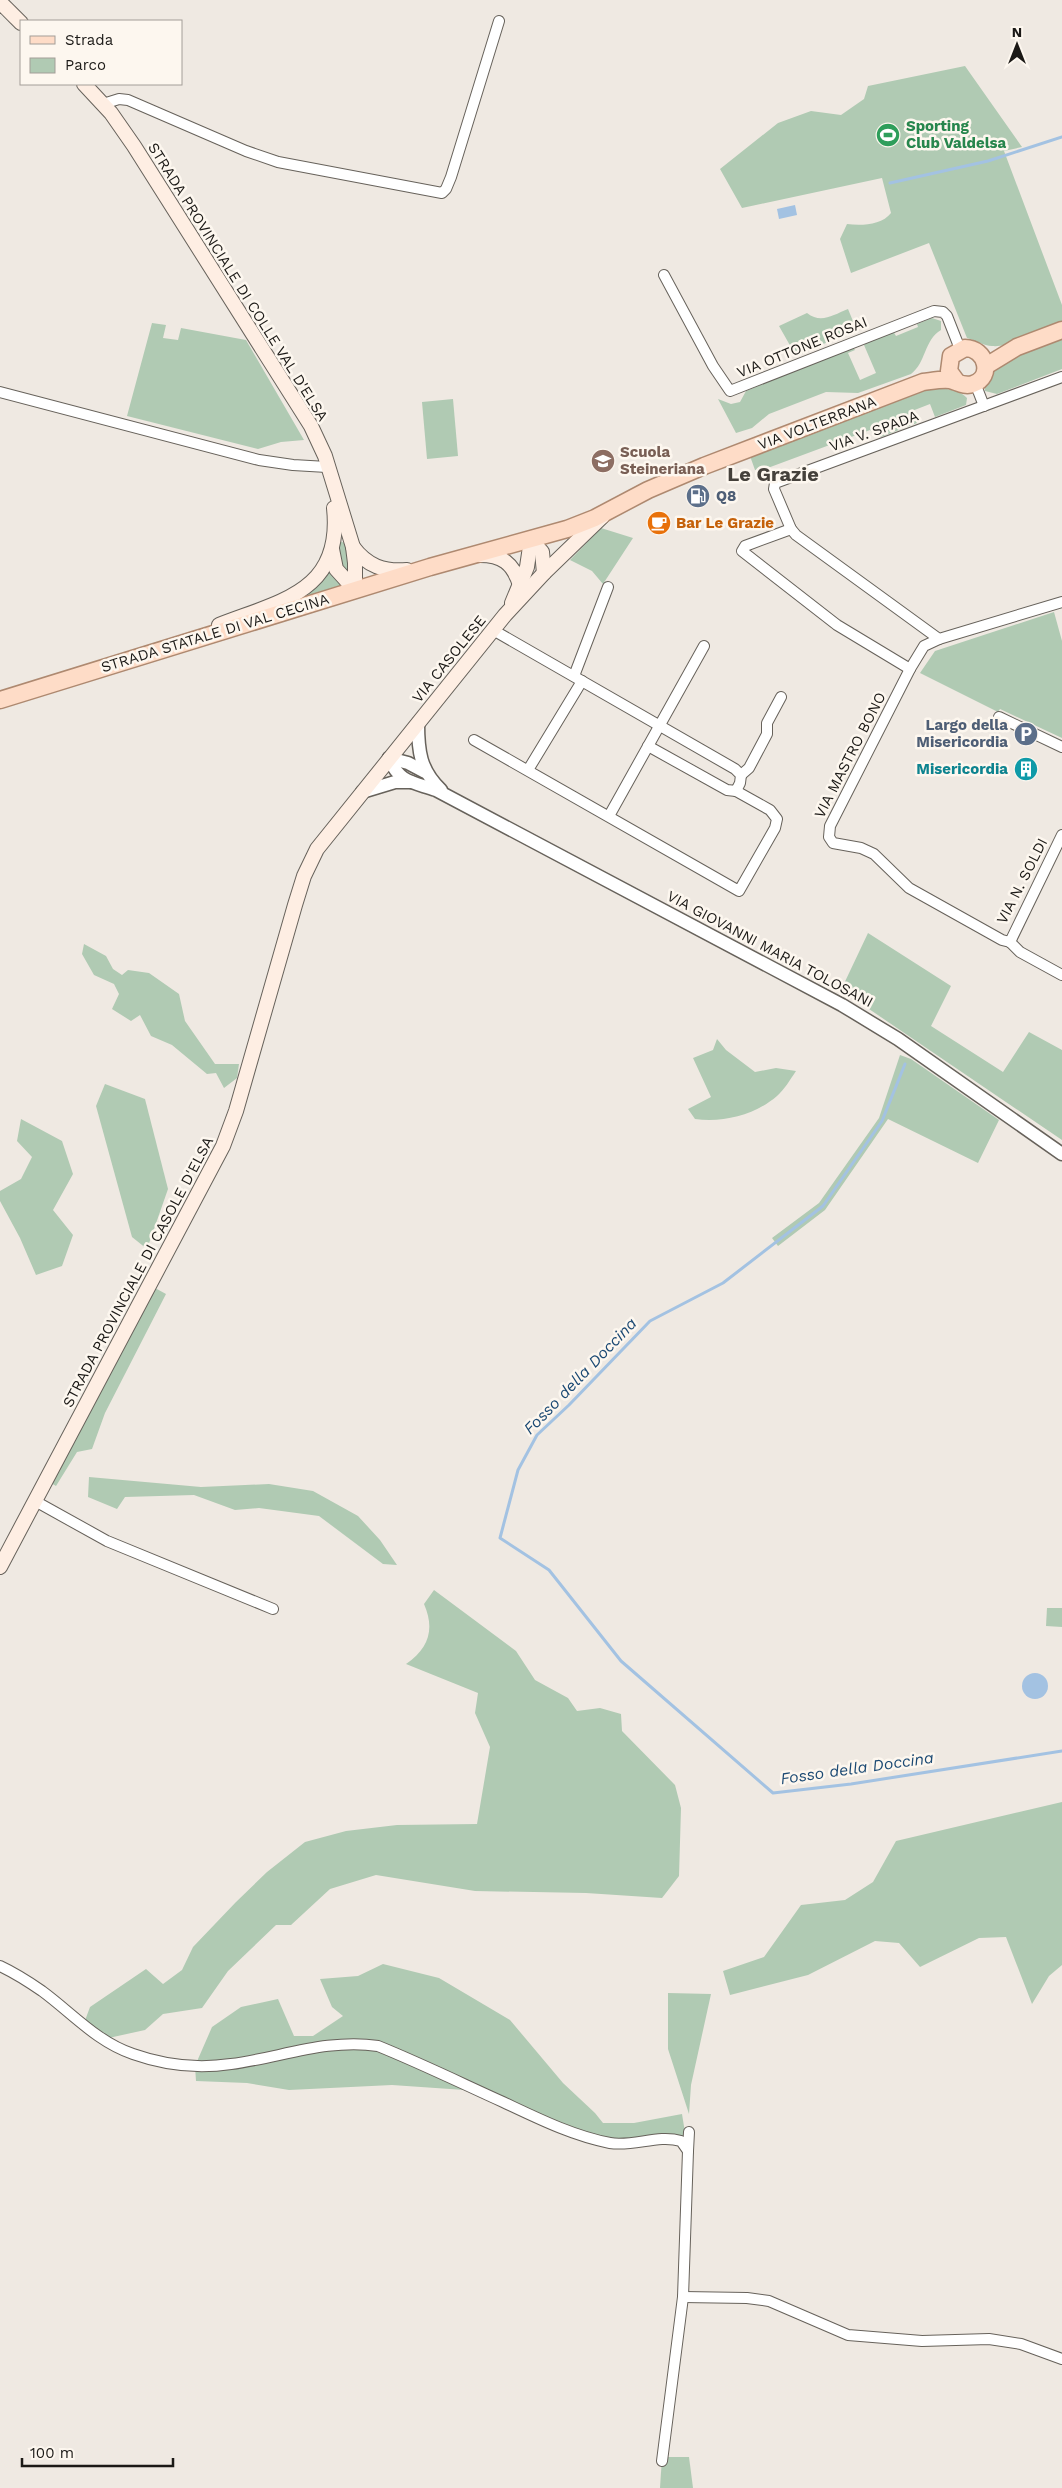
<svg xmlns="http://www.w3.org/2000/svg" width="1062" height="2488" viewBox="0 0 1062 2488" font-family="'Work Sans',sans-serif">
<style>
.green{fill:#b0cab3}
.water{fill:#a3c2e2}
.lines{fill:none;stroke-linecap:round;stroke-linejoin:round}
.stream{stroke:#a3c2e2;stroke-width:3}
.minor-casing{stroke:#67625b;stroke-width:12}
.tertiary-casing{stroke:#67625b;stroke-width:15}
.secondary-casing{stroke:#67625b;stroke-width:16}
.primary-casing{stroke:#ae8970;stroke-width:19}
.minor{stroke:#fff;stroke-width:10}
.tertiary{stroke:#fff;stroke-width:12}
.secondary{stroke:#feeee3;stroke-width:14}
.primary{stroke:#fedcc7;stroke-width:16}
.labels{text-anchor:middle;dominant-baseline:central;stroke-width:5;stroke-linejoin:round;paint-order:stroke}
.leisure-label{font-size:15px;font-weight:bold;fill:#27864d;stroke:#fdf7ef;text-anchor:start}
.street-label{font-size:15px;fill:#1b1916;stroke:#fdf7ef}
.education-label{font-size:15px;font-weight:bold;fill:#785e54;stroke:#fdf7ef;text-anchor:start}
.service-label{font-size:15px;font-weight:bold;fill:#4e5e75;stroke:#fdf7ef;text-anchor:start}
.food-label{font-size:15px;font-weight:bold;fill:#c56008;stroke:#fdf7ef;text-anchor:start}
.culture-label{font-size:15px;font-weight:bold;fill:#0d838f;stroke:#fdf7ef;text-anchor:end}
.water-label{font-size:16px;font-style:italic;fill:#1b4973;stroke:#fdf7ef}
.district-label{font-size:20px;font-weight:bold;fill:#45413b;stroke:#fdf7ef}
</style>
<rect width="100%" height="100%" fill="#efe9e2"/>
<g class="green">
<path d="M965,66L1022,147L1004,151L1062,305V323C1043,330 1011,348 992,346C984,346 975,340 967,338L929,243L851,273L840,239L847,224C861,226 882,225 891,213L882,178L742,208L720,169L778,123L811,111L841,115L864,99L868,86Z"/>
<path d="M848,309L855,326L853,331L796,356L779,326L807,313C821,324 833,315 848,309Z"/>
<path d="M932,318L941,321V330C924,340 926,363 911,374L858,393L826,392L769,414L752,428L736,433L718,399L731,404L740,402L746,391L853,347L855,350L848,353L860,380L876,373L864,345L866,343L893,331L896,336L918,327L917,324Z"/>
<polygon points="152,323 166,325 163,338 178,340 181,328 246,340 304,440 281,442 258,449 127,416"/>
<path d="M1062,338V369L997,394L985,391C980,361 1041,346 1062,338Z"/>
<path d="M934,385L936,389C946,388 960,390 967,398L966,405L935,417L930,404L912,411L917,423L881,437H877L870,430L765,469L755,470L750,456Z"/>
<polygon points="453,399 458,456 427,459 422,402"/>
<polygon points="601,528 633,538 603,584 592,571 570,560"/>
<polygon points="340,541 346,544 351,580 336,560"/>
<polygon points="330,565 345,585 296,601"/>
<polygon points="1054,612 1062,641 1062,738 1000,709 998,712 920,673 935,651"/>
<polygon points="868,933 951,986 931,1026 1003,1072 1029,1032 1062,1050 1062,1140 841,990"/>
<polygon points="84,944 106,956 113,969 122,975 128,970 149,973 179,994 185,1021 215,1064 239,1064 237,1078 224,1088 216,1073 207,1074 172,1045 151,1036 140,1015 131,1021 112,1009 119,994 114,984 94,975 82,954"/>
<path d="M717,1039L726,1050L755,1072L776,1068L796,1071C790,1080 784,1090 777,1096C755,1115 723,1123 695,1119L688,1109L711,1097L693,1058L713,1050Z"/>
<polygon points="900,1055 911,1059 999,1120 978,1163 888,1119 825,1210 778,1246 772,1238 819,1203 879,1118"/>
<polygon points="105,1084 145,1099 168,1189 147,1249 132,1237 96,1106"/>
<polygon points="21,1119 62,1141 73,1174 53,1210 73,1235 62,1266 36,1275 20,1238 0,1201 0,1191 21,1179 32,1157 17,1141"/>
<polygon points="155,1288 166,1294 105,1413 92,1449 77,1452 56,1486 51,1483"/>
<polygon points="89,1477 201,1487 269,1484 313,1491 358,1516 380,1540 397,1565 383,1564 319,1516 259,1508 235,1510 194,1495 125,1497 117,1509 88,1497"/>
<path d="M434,1590L516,1651L535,1680L568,1698L577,1711L600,1708L621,1714L622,1731L675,1785L681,1808L679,1876L662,1898L586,1893L475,1891L376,1875L330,1889L291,1925H276L228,1971L202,2008L163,2014L145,2030L104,2039L83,2026L90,2007L146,1969L163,1984L182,1970L193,1947L236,1902L267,1872L305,1842L346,1831L397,1825L477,1824L490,1747L475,1713L478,1693L406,1664C429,1648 435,1629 424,1604Z"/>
<polygon points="1047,1608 1062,1608 1062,1627 1046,1626"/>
<polygon points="1062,1802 1062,1965 1049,1976 1032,2004 1006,1937 979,1938 920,1967 899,1943 875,1941 808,1975 730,1995 723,1971 764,1957 801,1905 845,1900 873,1882 896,1841"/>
<polygon points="383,1964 439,1978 510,2020 563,2083 595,2113 603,2123 634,2123 682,2114 688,2151 681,2141 610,2143 479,2091 392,2085 289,2090 247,2083 196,2081 195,2066 212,2027 241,2007 278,1999 294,2036 313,2036 343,2016 332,2007 320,1979 358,1976"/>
<polygon points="668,1993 711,1994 691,2085 689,2114 668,2049"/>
<polygon points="662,2457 689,2457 693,2488 660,2488"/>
</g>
<g class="water">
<polygon points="795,205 797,215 779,219 777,209"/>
<circle cx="1035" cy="1686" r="13"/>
</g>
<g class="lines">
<g class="stream">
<polyline points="890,183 988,161 1062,137"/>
<polyline points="905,1064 882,1121 823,1206 723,1283 650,1321 569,1405 537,1435 518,1470 500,1538 549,1570 621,1661 773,1793 851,1784 1062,1751"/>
</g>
<g class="minor-casing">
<g id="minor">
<polyline points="103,104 119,99 128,100 246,151 278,162 442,193 446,189 451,177 499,21"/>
<polyline points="664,275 713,366 730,391 934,311 943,312 947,316 960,349"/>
<polyline points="1062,377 775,483 774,489 791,529 796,535 939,639 1062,602"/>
<polyline points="973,384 977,388 984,406"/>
<polyline points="0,392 259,460 293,465 327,467"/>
<polyline points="791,529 745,546 742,551 837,625 910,669"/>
<polyline points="493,630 735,769 741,775 740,783 736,791 727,790 648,746"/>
<polyline points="939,639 924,646 910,669 830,826 829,837 833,843 861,848 874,854 909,888 1002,940 1010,942"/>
<polyline points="574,676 608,587"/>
<polyline points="999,717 1062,747"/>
<polyline points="474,740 739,891 775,828 777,819 770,810 736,791"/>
<polyline points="528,770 582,681"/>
<polyline points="741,775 749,768 767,734 767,723 781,697"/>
<polyline points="609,816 704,646"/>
<polyline points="1010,942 1062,835"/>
<polyline points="1010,942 1020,952 1062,975"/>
<polyline points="35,1501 107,1541 273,1609"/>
<path d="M0,1966C15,1973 29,1982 42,1991C72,2013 97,2042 133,2054C164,2065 198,2069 231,2064C279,2058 328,2038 378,2046C420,2063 461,2083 503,2102C537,2118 573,2136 610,2143C634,2147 658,2134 681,2141L688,2151L683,2297L662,2461"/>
<polyline points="688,2151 689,2132"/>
<polyline points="683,2297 747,2298 769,2301 848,2335 922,2341 989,2339 1021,2344 1062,2359"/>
</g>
</g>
<g class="tertiary-casing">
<g id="tertiary">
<path d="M418,723C418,751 420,770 441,790"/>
<path d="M389,758C399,783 413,782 436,790L842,1005L898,1039L1062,1154"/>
<polyline points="389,758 408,763 425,772"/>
<polyline points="362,792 395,782 411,782"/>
</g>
</g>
<g class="secondary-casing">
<g id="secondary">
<polyline points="0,2 21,23"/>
<polyline points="84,84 111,113 134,146 311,426 325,456 353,547 355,563 355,590"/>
<polyline points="531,540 542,552 544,573"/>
<path d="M353,547C367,566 384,572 407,570"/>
<polyline points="332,549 336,569 355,590"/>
<path d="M480,555C502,555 513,563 520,585"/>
<polyline points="512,603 527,567 531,540"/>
<path d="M219,625C280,601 343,592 334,508"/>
<polyline points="0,1567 223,1146 236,1111 295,905 304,876 317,849 505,615 544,573 603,516"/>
</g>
</g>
<g class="primary-casing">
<g id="primary">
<polyline points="986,366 1017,347 1062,330"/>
<path d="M0,700L430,567L567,529L595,518L648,490L704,466L923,382C932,381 941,379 950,380C958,382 964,387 973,384C994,377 986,348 965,348L951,356L949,371L957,382"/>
</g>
</g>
<use href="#minor" class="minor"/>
<use href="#tertiary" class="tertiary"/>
<use href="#secondary" class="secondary"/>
<use href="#primary" class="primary"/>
</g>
<defs>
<g id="stadium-disc" transform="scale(1.25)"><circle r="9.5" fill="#2e9e5b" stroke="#fdf7ef"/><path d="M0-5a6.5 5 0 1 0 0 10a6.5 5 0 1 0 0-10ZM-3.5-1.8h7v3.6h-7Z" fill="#fff"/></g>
<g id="school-disc" transform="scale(1.25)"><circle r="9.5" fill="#8d6e63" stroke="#fdf7ef"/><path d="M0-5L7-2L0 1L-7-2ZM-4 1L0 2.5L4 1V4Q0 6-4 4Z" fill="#fff"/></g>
<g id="fuel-disc" transform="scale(1.25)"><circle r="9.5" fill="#5c6f8a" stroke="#fdf7ef"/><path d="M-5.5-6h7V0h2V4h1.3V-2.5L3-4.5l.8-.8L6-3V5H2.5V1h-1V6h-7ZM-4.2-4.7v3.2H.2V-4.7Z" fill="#fff"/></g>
<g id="cafe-disc" transform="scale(1.25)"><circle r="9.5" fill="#e8710a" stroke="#fdf7ef"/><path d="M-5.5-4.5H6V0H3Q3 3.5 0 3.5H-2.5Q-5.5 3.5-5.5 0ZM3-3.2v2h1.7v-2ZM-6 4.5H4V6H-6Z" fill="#fff"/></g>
<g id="parking-disc" transform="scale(1.25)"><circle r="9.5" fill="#5c6f8a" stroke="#fdf7ef"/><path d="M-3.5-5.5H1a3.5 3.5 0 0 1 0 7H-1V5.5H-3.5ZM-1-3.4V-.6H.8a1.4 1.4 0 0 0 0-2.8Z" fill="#fff"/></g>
<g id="building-disc" transform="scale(1.25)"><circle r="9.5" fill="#0f9aa8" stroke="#fdf7ef"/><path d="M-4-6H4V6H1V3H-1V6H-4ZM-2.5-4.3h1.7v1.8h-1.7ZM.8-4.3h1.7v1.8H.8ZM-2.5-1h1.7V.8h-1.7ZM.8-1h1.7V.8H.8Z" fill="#fff"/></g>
</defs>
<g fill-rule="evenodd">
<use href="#stadium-disc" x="888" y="135"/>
<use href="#school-disc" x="603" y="461"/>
<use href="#fuel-disc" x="698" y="496"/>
<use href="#cafe-disc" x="659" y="523"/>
<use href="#parking-disc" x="1026" y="734"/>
<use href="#building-disc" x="1026" y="769"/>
</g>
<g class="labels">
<g class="leisure-label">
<text x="906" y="126">Sporting<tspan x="906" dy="17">Club Valdelsa</tspan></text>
</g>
<g class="street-label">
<text transform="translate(238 282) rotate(58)">STRADA PROVINCIALE DI COLLE VAL D'ELSA</text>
<text transform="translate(802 347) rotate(-22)">VIA OTTONE ROSAI</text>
<text transform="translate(817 423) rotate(-21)">VIA VOLTERRANA</text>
<text transform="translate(874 431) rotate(-20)">VIA V. SPADA</text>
<text transform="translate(215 633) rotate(-17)">STRADA STATALE DI VAL CECINA</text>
<text transform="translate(449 659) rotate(-51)">VIA CASOLESE</text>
<text transform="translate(850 755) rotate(-63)">VIA MASTRO BONO</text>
<text transform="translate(1022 881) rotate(-63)">VIA N. SOLDI</text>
<text transform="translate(770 949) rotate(28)">VIA GIOVANNI MARIA TOLOSANI</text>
<text transform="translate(138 1272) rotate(-62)">STRADA PROVINCIALE DI CASOLE D'ELSA</text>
</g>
<g class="education-label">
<text x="620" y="452">Scuola<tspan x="620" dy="17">Steineriana</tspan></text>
</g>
<g class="service-label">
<text x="716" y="496">Q8</text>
<text x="1008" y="725" text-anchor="end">Largo della<tspan x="1008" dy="17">Misericordia</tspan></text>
</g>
<g class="food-label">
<text x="676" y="523">Bar Le Grazie</text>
</g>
<g class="culture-label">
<text x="1008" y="769">Misericordia</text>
</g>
<g class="water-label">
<text transform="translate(580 1376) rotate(-46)">Fosso della Doccina</text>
<text transform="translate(857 1768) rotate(-8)">Fosso della Doccina</text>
</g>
<g class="district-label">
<text x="773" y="474">Le Grazie</text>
</g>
</g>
<rect x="20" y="20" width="162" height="65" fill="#fdf7ef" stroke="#a39e98"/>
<rect x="30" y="36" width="25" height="8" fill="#fedcc7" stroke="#a39e98"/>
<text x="65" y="45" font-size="15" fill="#1b1916">Strada</text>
<rect x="30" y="58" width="25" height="15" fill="#b0cab3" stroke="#a39e98"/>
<text x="65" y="70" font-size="15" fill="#1b1916">Parco</text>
<g transform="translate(1017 45)" stroke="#fdf7ef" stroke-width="4" paint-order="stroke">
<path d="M0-4L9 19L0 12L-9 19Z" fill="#1b1916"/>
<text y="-8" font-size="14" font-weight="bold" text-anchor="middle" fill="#1b1916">N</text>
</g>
<path d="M22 2458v8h151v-8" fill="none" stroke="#1b1916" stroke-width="2.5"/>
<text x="30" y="2458" font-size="15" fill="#1b1916" stroke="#fdf7ef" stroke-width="4" paint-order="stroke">100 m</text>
</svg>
